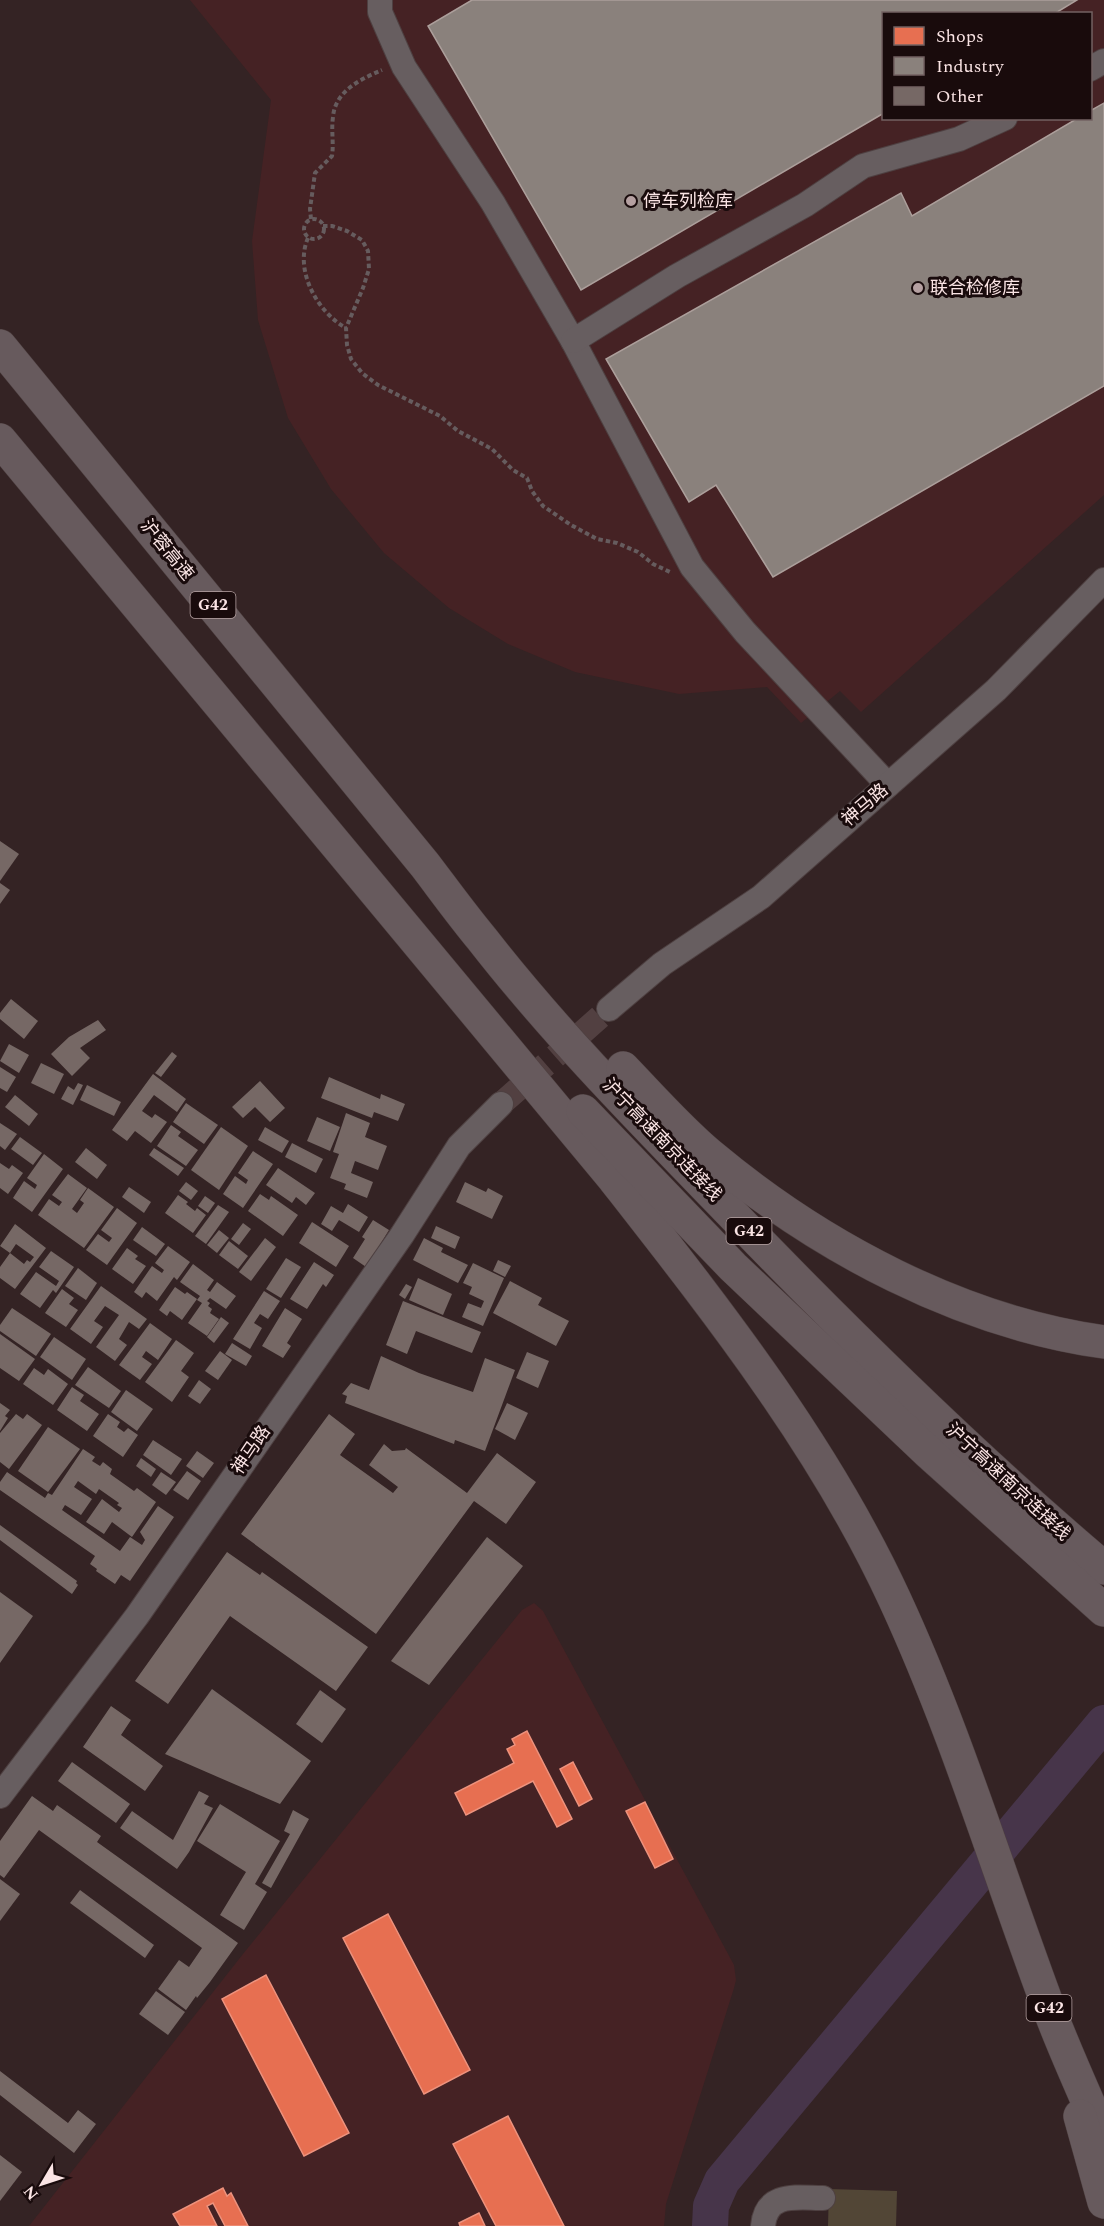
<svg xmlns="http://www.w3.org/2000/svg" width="1104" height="2226" viewBox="0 0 1104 2226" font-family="Spectral,'Noto Sans SC',serif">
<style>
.built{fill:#452224;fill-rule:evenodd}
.green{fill:#524636}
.shops{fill:#e76f51;stroke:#ed927d;stroke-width:1.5}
.industry{fill:#8a817c;stroke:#ac9f9b;stroke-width:1.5}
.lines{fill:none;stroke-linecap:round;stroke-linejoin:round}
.river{stroke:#47354a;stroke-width:36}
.building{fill:#766865}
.minor-tunnel{stroke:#524041;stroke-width:24;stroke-dasharray:24 12;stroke-linecap:butt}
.minor-casing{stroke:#4e4041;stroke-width:26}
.highway-casing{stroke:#4e4041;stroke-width:34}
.path{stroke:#665c5e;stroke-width:4;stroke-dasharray:4.5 3;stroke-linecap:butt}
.minor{stroke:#675e60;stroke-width:24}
.highway{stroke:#675a5d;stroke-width:33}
.poi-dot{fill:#b5a0a1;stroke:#190b0c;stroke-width:2}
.labels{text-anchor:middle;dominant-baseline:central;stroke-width:6;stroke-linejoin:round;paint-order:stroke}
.shield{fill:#190b0c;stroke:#b6a3a3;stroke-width:1.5}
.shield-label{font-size:16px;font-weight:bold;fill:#fae4e4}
.poi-label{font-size:18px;fill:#fae4e4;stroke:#190b0c;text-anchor:start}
.street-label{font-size:18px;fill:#fae4e4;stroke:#190b0c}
</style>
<rect width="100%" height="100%" fill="#342324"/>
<g class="built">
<path d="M190,0H1104V495L861,712L840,691L801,723L767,687L679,694L575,672L508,644L449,608L384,553L331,489L288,418L258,320L252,241L271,100ZM884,14H1090V118H884Z"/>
<polygon points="534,1603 543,1611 734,1965 736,1980 734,1988 666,2204 664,2226 29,2226 243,1954 522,1610"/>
</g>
<polygon class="green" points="829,2189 897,2191 896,2226 828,2226"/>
<g class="shops">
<polygon points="527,1731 572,1819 557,1827 533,1781 466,1815 455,1793 514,1763 507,1749 515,1745 512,1739"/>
<polygon points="573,1762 592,1799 579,1806 560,1769"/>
<polygon points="645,1802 673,1859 655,1868 626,1811"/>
<polygon points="388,1914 470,2070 424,2094 343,1938"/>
<polygon points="266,1975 349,2133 304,2156 222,1999"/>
<polygon points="508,2116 564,2226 496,2226 453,2144"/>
<polygon points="223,2188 227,2196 231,2193 248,2226 225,2226 213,2203 207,2206 217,2226 180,2226 173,2214"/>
<polygon points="479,2213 485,2226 460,2226 459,2223"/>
</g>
<g class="industry">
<polygon points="472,0 1077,0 1054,14 884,14 884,113 581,290 428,26"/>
<polygon points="1104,103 1104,386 773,577 716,485 689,502 606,359 901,193 912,216 1078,118 1090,118 1090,111"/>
</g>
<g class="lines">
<polyline class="river" points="710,2226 711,2206 722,2181 1104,1723"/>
</g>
<g class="building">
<polygon points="0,841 19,854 0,881"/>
<polygon points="0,883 10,890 0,904"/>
<polygon points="11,999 38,1021 24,1039 0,1019 0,1013"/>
<polygon points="98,1020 106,1030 80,1048 90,1058 72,1076 51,1054 69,1037"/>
<polygon points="9,1044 29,1055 19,1073 0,1061"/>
<polygon points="172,1052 177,1056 161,1077 155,1073"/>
<polygon points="41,1063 64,1074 54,1094 31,1083"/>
<polygon points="0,1067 16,1077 7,1092 0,1088"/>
<polygon points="153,1074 186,1099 177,1112 154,1095 142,1111 152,1118 155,1114 167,1122 151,1143 135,1131 127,1141 112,1130"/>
<polygon points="329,1077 380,1099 381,1094 405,1104 398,1121 374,1112 372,1118 321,1098"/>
<polygon points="260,1081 285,1108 270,1122 255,1107 243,1118 232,1107"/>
<polygon points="78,1083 83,1085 73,1105 61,1099 68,1086 74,1090"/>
<polygon points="87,1085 121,1102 114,1116 80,1100"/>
<polygon points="15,1095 38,1114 29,1126 5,1107"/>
<polygon points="186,1103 218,1125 204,1144 173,1122"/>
<polygon points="346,1113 370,1123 365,1137 387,1146 378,1170 355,1161 351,1173 373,1182 367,1198 344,1189 346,1184 330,1178 339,1154 333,1152"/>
<polygon points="317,1117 340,1127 330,1151 307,1141"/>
<polygon points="0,1123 17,1134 5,1150 0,1146"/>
<polygon points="171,1125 181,1132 178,1136 198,1150 186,1166 157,1146"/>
<polygon points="221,1127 248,1146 219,1190 191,1170"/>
<polygon points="265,1127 289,1141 282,1153 258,1140"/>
<polygon points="20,1137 42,1153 33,1165 11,1149"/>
<polygon points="292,1143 323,1159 316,1173 285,1157"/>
<polygon points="86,1148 107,1165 97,1179 75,1162"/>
<polygon points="154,1148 184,1168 178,1176 149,1155"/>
<polygon points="253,1151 273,1164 243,1208 223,1194 235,1176 246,1184 248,1180 238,1173"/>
<polygon points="44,1154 63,1169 32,1212 13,1198 24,1181 35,1189 37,1185 27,1178"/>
<polygon points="0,1163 9,1169 12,1165 23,1173 8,1194 0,1188"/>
<polygon points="278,1168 315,1193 306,1205 296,1197 292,1203 266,1185"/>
<polygon points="68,1174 87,1188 72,1209 77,1213 84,1203 80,1200 88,1188 114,1207 84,1248 38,1215 49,1199 59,1206 62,1202 52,1195"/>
<polygon points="186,1182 198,1191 191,1200 179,1191"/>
<polygon points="465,1182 486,1192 488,1188 503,1196 492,1219 456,1202"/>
<polygon points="129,1187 151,1202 144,1213 122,1197"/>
<polygon points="260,1194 269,1200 271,1196 298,1215 283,1236 248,1211"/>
<polygon points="178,1195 188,1202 186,1204 195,1211 197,1208 206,1215 193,1233 165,1213"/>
<polygon points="205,1196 215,1203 208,1213 198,1206"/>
<polygon points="348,1204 368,1217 359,1232 339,1220 332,1231 321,1224 331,1206 343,1213"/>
<polygon points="218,1205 229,1212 206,1244 195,1236"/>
<polygon points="117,1208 137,1223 107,1265 86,1250 98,1234 109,1242 112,1238 101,1230"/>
<polygon points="373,1220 389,1230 378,1248 381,1250 369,1269 353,1258 365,1239 362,1237"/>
<polygon points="312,1222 349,1246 336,1267 299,1243"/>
<polygon points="243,1223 251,1229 239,1245 231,1239"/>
<polygon points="15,1224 46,1248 15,1289 0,1278 0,1267 10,1253 24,1264 27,1260 30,1262 34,1257 16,1244 10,1253 0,1246"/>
<polygon points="436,1226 460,1237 455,1249 431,1238"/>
<polygon points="142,1227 165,1244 156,1256 133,1240"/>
<polygon points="219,1230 229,1238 217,1253 207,1245"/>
<polygon points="265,1238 276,1247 251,1281 239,1272"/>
<polygon points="424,1238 443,1248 441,1252 468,1265 458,1283 413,1260"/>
<polygon points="229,1241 248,1256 238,1269 219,1255"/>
<polygon points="168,1246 190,1262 177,1280 174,1277 157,1301 146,1292 142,1298 134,1292 152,1266 162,1273 164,1270 155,1263"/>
<polygon points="127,1248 138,1256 135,1259 146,1266 133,1284 112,1269"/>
<polygon points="51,1251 74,1267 56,1293 53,1290 40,1308 20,1294 36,1272 56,1286 59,1281 39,1267"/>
<polygon points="286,1258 301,1267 281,1298 266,1289"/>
<polygon points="498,1260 511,1266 505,1277 493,1271"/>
<polygon points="314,1262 334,1275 326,1287 323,1284 307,1309 290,1299"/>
<polygon points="473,1263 504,1278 483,1326 462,1317 468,1303 481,1308 484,1301 469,1294 472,1287 463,1283"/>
<polygon points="193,1264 214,1280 207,1290 210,1292 217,1282 236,1296 226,1309 210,1298 207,1301 210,1303 208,1306 212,1309 210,1313 219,1319 207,1336 188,1323 202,1303 197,1300 200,1296 180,1282"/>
<polygon points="78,1268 97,1283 86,1300 65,1286"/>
<polygon points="418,1278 452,1294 443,1315 409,1300"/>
<polygon points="510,1281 542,1298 538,1305 569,1321 556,1346 493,1313"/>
<polygon points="406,1284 412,1287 405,1299 399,1295"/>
<polygon points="101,1286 147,1319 139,1329 129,1322 119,1339 127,1345 115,1361 96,1347 119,1315 105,1306 94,1321 103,1327 91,1344 70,1329"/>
<polygon points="175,1287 185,1294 187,1292 197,1299 182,1320 170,1311 167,1316 159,1310"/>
<polygon points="62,1289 74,1298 69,1304 78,1310 66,1327 45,1313"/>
<polygon points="264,1291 280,1301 268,1319 260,1314 254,1323 262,1328 250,1349 233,1339"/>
<polygon points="403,1301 481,1332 472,1353 416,1331 407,1354 386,1345"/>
<polygon points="12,1308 51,1334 36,1356 0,1331 0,1325"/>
<polygon points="285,1308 302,1319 287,1343 291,1346 283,1358 262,1346"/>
<polygon points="221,1317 229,1323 214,1343 207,1337"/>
<polygon points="150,1323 172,1339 158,1360 146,1351 142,1357 152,1364 140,1380 119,1365"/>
<polygon points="0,1334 35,1359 19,1381 0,1368"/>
<polygon points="54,1337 86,1359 72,1380 40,1357"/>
<polygon points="176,1340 194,1353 181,1371 189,1377 172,1402 145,1382"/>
<polygon points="232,1343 252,1356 246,1366 225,1354"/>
<polygon points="220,1351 232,1360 218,1380 205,1371"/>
<polygon points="527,1352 549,1361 538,1388 516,1378"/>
<polygon points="381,1356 419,1373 473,1392 485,1358 515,1370 485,1451 455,1440 454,1444 345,1403 347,1396 342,1394 351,1383 369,1390"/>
<polygon points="88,1367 121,1391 109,1408 75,1385"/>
<polygon points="34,1368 44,1375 48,1369 68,1384 53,1405 23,1384"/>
<polygon points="199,1380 211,1389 200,1404 188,1396"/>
<polygon points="72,1387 84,1395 80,1401 99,1414 87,1431 57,1410"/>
<polygon points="126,1390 153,1409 137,1431 111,1412"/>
<polygon points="0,1403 10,1410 5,1416 8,1418 0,1431"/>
<polygon points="507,1403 528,1413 515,1440 495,1429"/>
<polygon points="16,1414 23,1419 27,1414 42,1425 9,1469 0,1462 0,1433"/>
<polygon points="108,1414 120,1422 117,1427 124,1432 128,1428 138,1435 123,1457 93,1436"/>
<polygon points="329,1414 355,1434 340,1455 393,1493 398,1487 369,1465 384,1444 392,1451 405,1450 406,1448 467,1493 497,1453 536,1482 506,1524 474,1501 376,1634 241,1534"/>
<polygon points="48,1427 80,1449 48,1492 18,1471"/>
<polygon points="153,1440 182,1459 171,1475 143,1455"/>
<polygon points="83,1449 95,1457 92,1461 100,1466 103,1462 112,1469 110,1474 134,1491 137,1488 156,1502 132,1537 112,1522 104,1534 86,1522 102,1499 119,1512 122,1508 117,1505 119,1503 99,1489 96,1494 78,1481 74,1487 92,1499 81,1515 65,1505 62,1510 120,1551 130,1537 142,1545 145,1540 140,1532 158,1506 174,1517 130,1581 121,1575 115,1584 96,1571 97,1569 90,1564 95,1556 0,1490 0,1482 7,1472 45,1498 48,1493 52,1495"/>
<polygon points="197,1451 214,1463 203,1478 186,1466"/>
<polygon points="141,1458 156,1469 151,1477 136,1466"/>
<polygon points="187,1471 201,1481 188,1500 173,1490"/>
<polygon points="161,1472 176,1482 166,1495 152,1485"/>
<polygon points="0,1525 77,1581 76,1583 78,1585 72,1594 0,1540"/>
<polygon points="487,1537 523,1566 429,1685 391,1661"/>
<polygon points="227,1552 260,1575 262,1572 368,1647 336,1691 230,1616 168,1704 135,1681"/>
<polygon points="0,1592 33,1616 0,1663"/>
<polygon points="212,1689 311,1761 280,1804 165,1754"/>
<polygon points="320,1690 346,1709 322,1743 296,1724"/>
<polygon points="111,1706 131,1720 121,1735 163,1766 145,1791 83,1747"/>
<polygon points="72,1762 130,1804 116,1823 58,1781"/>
<polygon points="199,1791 209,1796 204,1804 213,1808 189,1852 177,1869 120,1828 132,1811 173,1840"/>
<polygon points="32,1796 53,1811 57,1805 101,1836 97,1842 238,1943 210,1982 197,1998 196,1996 186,2010 158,1989 179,1960 189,1967 202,1948 39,1830 4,1878 0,1875 0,1841"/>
<polygon points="220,1804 280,1841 255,1884 267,1892 244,1930 220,1915 246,1872 197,1841"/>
<polygon points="293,1810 309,1819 271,1888 262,1883 290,1834 284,1831"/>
<polygon points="0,1879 20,1894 0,1921"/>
<polygon points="80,1890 154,1945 145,1958 70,1903"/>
<polygon points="156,1991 185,2012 168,2035 139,2014"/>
<polygon points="0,2071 68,2123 78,2110 96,2124 74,2153 0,2095"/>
<polygon points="0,2155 22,2172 0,2201"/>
</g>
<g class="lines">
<polyline class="minor-tunnel" points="501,1104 609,1009"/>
<g class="minor-casing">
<g id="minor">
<polyline points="380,0 380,12 404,67 493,203 573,341 692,567 745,632 888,785"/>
<polyline points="1090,69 1104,61"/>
<polyline points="573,341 677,276 805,205 863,166 959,139 1005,118"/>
<polyline points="609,1009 662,964 761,897 996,690 1104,580"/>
<polyline points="0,1796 137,1616 402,1235 459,1146 501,1104"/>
<path d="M763,2226C766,2191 798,2198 823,2198"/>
</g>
</g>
<g class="highway-casing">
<g id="highway">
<path d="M0,346L425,865C444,890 462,915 482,939C560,1039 650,1129 737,1219C854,1340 975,1459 1104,1568"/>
<path d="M0,440L614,1179C718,1312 824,1446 895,1600C957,1734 999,1876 1051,2014C1067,2056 1086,2097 1104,2139"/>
<path d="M623,1068C651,1097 679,1129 710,1155C820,1247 961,1322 1104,1342"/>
<polyline points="583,1111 733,1267 928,1452 1104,1610"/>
<polyline points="1080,2116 1104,2202"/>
</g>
</g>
<g class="path">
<circle cx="314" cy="229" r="10"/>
<path d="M311,219L310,209L315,173L332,156C334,143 331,131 333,117C335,91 361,79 382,70"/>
<polyline points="323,226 332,226 347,231 362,240 368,251 369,269 363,288 346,328 347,345 351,359 362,373 378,385 440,416 458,431 492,449 513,470 527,478 532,491 543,506 571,525 597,539 617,543 638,552 653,564 670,572"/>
<path d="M308,238C294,270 317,312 346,328"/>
</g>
<use href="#minor" class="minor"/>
<use href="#highway" class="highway"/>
</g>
<g class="poi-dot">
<circle cx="631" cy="201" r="6"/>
<circle cx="918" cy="288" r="6"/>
</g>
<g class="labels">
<g class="shield">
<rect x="190.5" y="592" width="45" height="26" rx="4.5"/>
<rect x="726.5" y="1218" width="45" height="26" rx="4.5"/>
<rect x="1026.5" y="1995" width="45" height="26" rx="4.5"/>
</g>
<g class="shield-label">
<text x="213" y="605">G42</text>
<text x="749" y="1231">G42</text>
<text x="1049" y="2008">G42</text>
</g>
<g class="poi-label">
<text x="643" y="201">停车列检库</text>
<text x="930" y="288">联合检修库</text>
</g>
<g class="street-label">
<text transform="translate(167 550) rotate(51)">沪蓉高速</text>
<text transform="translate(865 805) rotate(-41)">神马路</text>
<text transform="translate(662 1140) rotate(46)">沪宁高速南京连接线</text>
<text transform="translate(251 1450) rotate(-56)">神马路</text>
<text transform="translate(1008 1482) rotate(43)">沪宁高速南京连接线</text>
</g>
</g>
<rect x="882" y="12" width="210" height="108" fill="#190b0c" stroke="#736262" stroke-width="1.5"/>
<rect x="894" y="27" width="30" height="18" fill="#e76f51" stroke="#736262" stroke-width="1.5"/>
<text x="936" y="42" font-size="18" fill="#fae4e4">Shops</text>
<rect x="894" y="57" width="30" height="18" fill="#8a817c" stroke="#736262" stroke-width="1.5"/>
<text x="936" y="72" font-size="18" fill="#fae4e4">Industry</text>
<rect x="894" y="87" width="30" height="18" fill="#766865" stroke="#736262" stroke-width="1.5"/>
<text x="936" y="102" font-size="18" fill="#fae4e4">Other</text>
<g transform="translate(42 2184) rotate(231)" stroke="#190b0c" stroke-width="4.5" paint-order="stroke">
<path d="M0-4.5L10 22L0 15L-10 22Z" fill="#fae4e4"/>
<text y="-9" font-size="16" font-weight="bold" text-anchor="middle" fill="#fae4e4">N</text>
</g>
</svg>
